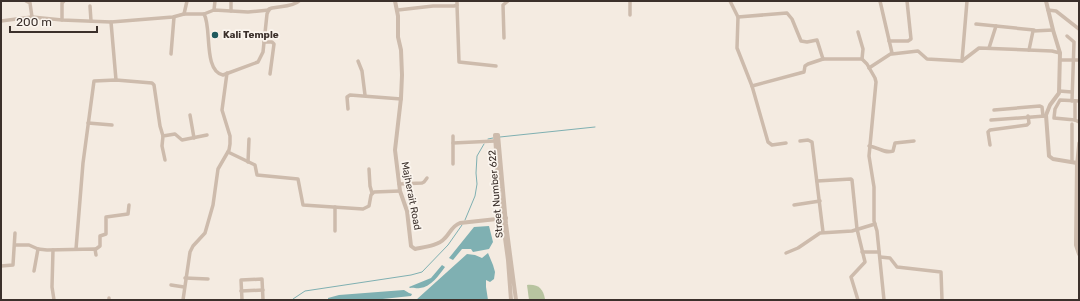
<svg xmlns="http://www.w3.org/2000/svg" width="1080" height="301" viewBox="0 0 1080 301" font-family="Rubik,sans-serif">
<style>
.green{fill:#b8c4a0}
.water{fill:#7fb0b2}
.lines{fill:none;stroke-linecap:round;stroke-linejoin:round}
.stream{stroke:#7fb0b2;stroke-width:1}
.minor{stroke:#cdbbac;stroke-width:3.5}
.tertiary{stroke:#cdbbac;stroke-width:4}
.poi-dot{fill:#1f5a5e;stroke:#fbf5ee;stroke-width:1.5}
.labels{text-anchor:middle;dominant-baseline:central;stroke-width:3.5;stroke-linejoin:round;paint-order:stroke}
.poi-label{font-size:10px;font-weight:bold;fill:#3b302b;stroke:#fbf5ee;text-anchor:start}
.street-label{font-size:10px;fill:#3b302b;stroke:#fbf5ee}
</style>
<rect width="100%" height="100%" fill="#f4ebe1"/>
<path class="green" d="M527,285C539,284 543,289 545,299L529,300Z"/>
<g class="water">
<polygon points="489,226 493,242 489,249 473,252 471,249 462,249 453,260 449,258 474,227"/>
<polygon points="488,253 493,265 495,272 494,279 490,282 486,280 486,287 488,300 416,300 467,254 475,255 482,258"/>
<path d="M442,265L445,267C439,275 431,287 420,288C416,289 414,287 410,288L409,287L431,278Z"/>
<polygon points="404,290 409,293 412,294 411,296 373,300 328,300 328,298 339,295"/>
</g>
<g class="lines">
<g class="stream">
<polyline points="500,137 595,127"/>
<polyline points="488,139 493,138"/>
<polyline points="465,220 475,196 477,184 476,173 477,156 484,144"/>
<polyline points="293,300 293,299 305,291 411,275 422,272 448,245 462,225"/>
</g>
<g class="minor">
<polyline points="26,1 30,3 32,17"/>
<polyline points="231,1 231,11"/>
<polyline points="630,1 630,15"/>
<polyline points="730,1 738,17 787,13 792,19 801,41 807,42 817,40 823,59 862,59 867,64 875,78 876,82 869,156 874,187 874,221 877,231 884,300"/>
<polyline points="457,5 459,62 496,66"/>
<polyline points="90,6 91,21"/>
<polyline points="214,10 215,1"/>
<polyline points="398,10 433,6 454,6 457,5 457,1"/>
<polyline points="1048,10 1056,11 1079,29"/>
<polyline points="184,14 187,1"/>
<path d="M204,14C212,27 203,71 223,75L258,62L263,52L267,14L269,9L272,8C280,6 293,7 299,1"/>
<polyline points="738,17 737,48 752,86 768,142 772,145 786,143"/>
<polyline points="62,20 62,3 64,1"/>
<polyline points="1,21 32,17 62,20 111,22 173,17 184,14 204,14 214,10 248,12 269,10"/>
<polyline points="111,22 116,80"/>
<polyline points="976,24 1034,30"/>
<polyline points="858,32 863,49 862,59"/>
<polyline points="1067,36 1074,42 1072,101"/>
<polyline points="504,38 503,5 508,1"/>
<polyline points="889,41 908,41 911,39 907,1"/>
<polyline points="264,42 272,42 274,44 270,74"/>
<polyline points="989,48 996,26"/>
<polyline points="1029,50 1033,31 1053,30"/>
<polyline points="171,54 174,17"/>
<polyline points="892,54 918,51 927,59 962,61 979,48 1052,51 1060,53"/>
<polyline points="1060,60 1079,60"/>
<polyline points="358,61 362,71 365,95"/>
<polyline points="962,61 967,1"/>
<polyline points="869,68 892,53 880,1"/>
<polyline points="752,86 804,72 805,66 808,64 823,59"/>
<polyline points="1059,91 1072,92"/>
<polyline points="1075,101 1075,120 1079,122"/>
<polyline points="348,109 347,97 350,95 401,99"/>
<polyline points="994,110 1040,106 1042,107 1043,116"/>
<polyline points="190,115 194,138"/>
<polyline points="991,120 1045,116"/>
<polyline points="1075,120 1054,118 1055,109 1060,100 1079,101"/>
<polyline points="88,123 112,125"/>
<polyline points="453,136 453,143"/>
<polyline points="800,141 808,140 812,142 823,232"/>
<polyline points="990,145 988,132 990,130 1027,125 1029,123 1028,116"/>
<path d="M869,146C878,147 884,154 893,151L895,143L914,141"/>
<polyline points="228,152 255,165 257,175 298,179 303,205 363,209 369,206 371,195 374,192 400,191"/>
<polyline points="165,160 162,146 163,136 175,134 182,140 207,135"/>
<polyline points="248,162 249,139"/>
<polyline points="1072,162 1072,124"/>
<polyline points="1077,163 1079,143"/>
<polyline points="453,164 453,143 495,141"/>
<polyline points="369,169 370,186 372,193"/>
<polyline points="817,181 851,179 852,180 857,229 865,262 851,277 858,300"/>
<polyline points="399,184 422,183 424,182 427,178"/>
<polyline points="794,205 820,201"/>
<polyline points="335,231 335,207"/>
<polyline points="15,245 29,245 38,249 47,250 95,249 96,255"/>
<polyline points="76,249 83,163 94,81 116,80 152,83 154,85 160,126 163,136"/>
<polyline points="96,249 100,246 100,236 106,234 106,217 128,214 129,205"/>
<polyline points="53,250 52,287 54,300"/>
<polyline points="862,252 879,252"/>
<polyline points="786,253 798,248 820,233 852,231 875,224"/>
<polyline points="880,257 890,258 897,267 941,272 942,300"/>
<polyline points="1,266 13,265 15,233"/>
<polyline points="34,271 38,249"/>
<polyline points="185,278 208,279"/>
<polyline points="171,285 184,287"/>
<polyline points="241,291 263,290"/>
<polyline points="109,298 109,300"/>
<polyline points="183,300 190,252 193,246 205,233 213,205 218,169 229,150 230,144 230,136 222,110 227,73"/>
<polyline points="242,300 241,280 262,279 263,300"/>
</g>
<g class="tertiary">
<path d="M395,1L398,16V37L401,50L402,75L401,98L395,150L400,191L407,211L411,246L415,249C425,247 438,246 445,238C450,233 452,226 460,223L506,218"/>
<polyline points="1046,1 1053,30 1060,53 1059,93 1050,105 1046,115 1049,156 1053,159 1077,163 1076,245 1079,254"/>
<polyline points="511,300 508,260 499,194 495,135 498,135 506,224 516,300"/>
</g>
</g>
<circle class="poi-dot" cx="215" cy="35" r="4"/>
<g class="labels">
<g class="poi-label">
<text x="223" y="35">Kali Temple</text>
</g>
<g class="street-label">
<text transform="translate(496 194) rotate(-95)">Street Number 622</text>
<text transform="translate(411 196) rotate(79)">Majherait Road</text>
</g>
</g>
<rect width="1080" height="301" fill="none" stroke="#3b302b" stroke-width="4"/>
<path d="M10 26v6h87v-6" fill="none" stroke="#3b302b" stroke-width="2"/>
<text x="16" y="26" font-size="12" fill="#3b302b" stroke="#fbf5ee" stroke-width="3" paint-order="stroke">200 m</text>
</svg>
